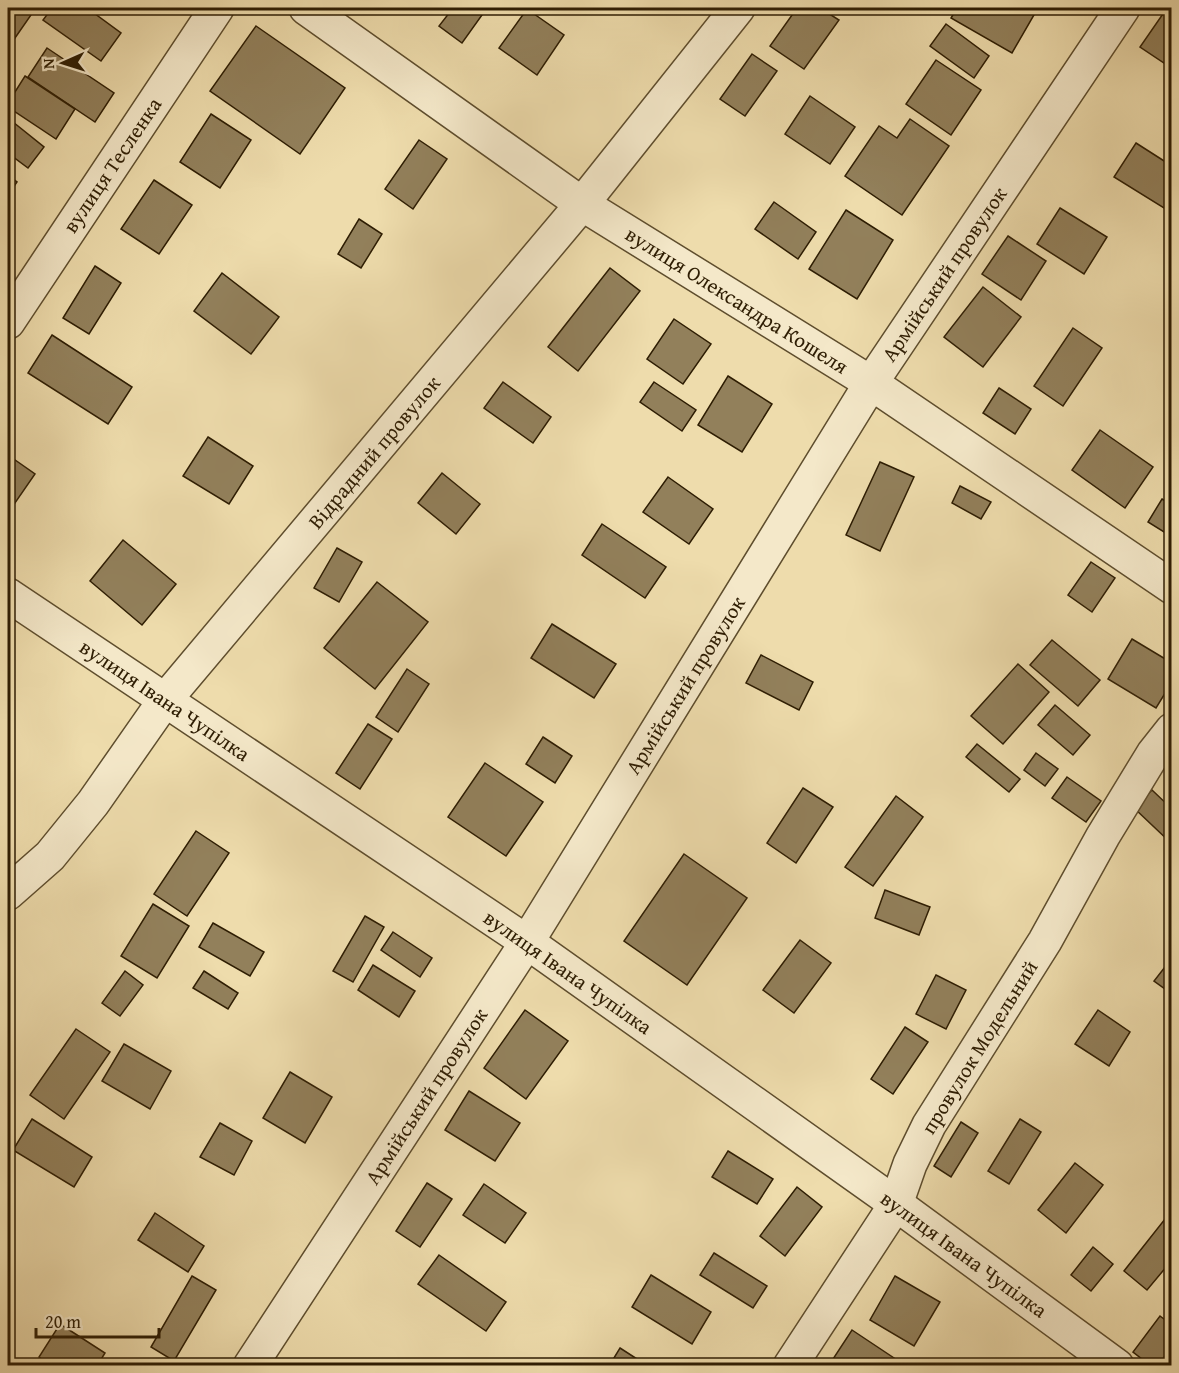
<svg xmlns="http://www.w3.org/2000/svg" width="1179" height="1373" viewBox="0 0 1179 1373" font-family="'Gentium Book Plus',serif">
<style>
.building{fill:#92805b;stroke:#2e1d03;stroke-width:1.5}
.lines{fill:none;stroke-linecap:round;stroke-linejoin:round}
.street-casing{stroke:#5e4d2d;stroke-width:36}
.street{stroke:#f4e8c9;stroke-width:33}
.labels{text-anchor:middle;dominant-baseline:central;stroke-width:5;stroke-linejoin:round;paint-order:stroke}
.street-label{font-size:21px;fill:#2e1d03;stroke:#f4e8c9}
</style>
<rect width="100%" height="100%" fill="#eedcac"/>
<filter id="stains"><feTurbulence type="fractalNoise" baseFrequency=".00333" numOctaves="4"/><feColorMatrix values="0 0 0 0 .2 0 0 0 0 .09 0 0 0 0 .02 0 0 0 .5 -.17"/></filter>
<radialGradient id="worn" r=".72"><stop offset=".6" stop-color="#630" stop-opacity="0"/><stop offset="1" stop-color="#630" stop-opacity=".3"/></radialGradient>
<g class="building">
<polygon points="8,8 21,8 31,15 8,48"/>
<polygon points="52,8 87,8 121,33 101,61 43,20"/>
<polygon points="453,8 487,8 462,43 439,26"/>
<polygon points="797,8 820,8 839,20 804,69 770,46"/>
<polygon points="957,8 1038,8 1012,53 951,18"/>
<polygon points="1167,8 1172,8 1172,65 1170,67 1140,47"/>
<polygon points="527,9 564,35 537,75 499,48"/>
<polygon points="946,24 989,56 974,78 930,46"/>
<polygon points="256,26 345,88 300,154 210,91"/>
<polygon points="47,48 114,93 95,122 28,77"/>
<polygon points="752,54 777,71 745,116 720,99"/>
<polygon points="936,60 981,90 951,135 906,104"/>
<polygon points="25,76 75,109 56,139 8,107 8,103"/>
<polygon points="810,96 855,127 830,164 785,134"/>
<polygon points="211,114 251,140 220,188 180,162"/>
<polygon points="8,118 44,147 28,168 8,153"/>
<polygon points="910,119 949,146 902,215 845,176 879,126 897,138"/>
<polygon points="419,140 447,159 413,209 385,189"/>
<polygon points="1136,143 1172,166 1172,213 1114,177"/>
<polygon points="8,175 17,182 8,195"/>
<polygon points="154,180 192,205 159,254 121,229"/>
<polygon points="774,202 816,232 798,259 755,229"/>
<polygon points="1060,208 1107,237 1084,274 1037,244"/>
<polygon points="846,210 893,240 857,299 809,269"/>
<polygon points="359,219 382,234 361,268 338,254"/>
<polygon points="1008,236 1046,261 1021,300 982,274"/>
<polygon points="95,266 121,283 89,334 63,318"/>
<polygon points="610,268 640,291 578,371 548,347"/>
<polygon points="222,273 279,317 251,354 194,311"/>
<polygon points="983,287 1021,317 983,367 944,337"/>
<polygon points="674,319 711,344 683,384 647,359"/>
<polygon points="1073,328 1102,348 1063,406 1034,386"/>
<polygon points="52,335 132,387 108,424 28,373"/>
<polygon points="728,376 772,404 742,452 698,425"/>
<polygon points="503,382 551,417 533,443 484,408"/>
<polygon points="654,382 696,410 682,431 640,402"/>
<polygon points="999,388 1031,409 1015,434 983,413"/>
<polygon points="1100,430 1153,467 1125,508 1072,470"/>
<polygon points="208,437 253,466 229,504 183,476"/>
<polygon points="8,455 35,474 8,513"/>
<polygon points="880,462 914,477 880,551 846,535"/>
<polygon points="442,473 480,504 456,534 418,503"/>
<polygon points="668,477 713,509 689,544 643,512"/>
<polygon points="960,486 991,502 981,519 952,503"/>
<polygon points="1162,499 1172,505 1172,537 1148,522"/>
<polygon points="602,524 666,567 645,598 582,555"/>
<polygon points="123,540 176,584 142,625 90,581"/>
<polygon points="337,548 362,562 339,602 314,588"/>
<polygon points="1091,562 1115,578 1092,612 1068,595"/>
<polygon points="377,582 428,622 375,689 324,648"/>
<polygon points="552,624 616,664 594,698 531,658"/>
<polygon points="1132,639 1172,663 1172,682 1156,708 1108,679"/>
<polygon points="1052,640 1100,680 1078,706 1030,665"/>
<polygon points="761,655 813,682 799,710 746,683"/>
<polygon points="1018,664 1049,692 1003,744 971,716"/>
<polygon points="407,669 429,684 398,732 376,717"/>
<polygon points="1055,705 1090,735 1073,755 1038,725"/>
<polygon points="368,724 392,739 360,789 336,773"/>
<polygon points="543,737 572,756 555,783 526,764"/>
<polygon points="977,744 1020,779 1009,792 966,757"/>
<polygon points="1036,753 1058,769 1045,786 1024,770"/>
<polygon points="485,763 543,802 506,856 448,817"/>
<polygon points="1067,777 1101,801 1086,822 1052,798"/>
<polygon points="1172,784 1172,797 1165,791"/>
<polygon points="803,788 833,807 796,863 767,843"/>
<polygon points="1152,790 1172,809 1172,844 1134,808"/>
<polygon points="896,796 923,817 873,886 845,867"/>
<polygon points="196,831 229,853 187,916 154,894"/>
<polygon points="684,854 747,898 687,985 624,941"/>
<polygon points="885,890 930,907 919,935 875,918"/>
<polygon points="153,904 189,926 157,978 121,956"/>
<polygon points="365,916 384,927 353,982 333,971"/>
<polygon points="213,923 264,952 250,976 199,947"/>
<polygon points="393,932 432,958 420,977 381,950"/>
<polygon points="800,940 831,963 794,1013 763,990"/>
<polygon points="1172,958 1172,994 1154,981"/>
<polygon points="373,965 415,991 399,1017 358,990"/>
<polygon points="125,971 143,985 120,1016 102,1003"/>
<polygon points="204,971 238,993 228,1009 193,988"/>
<polygon points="936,975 966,990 946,1029 916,1014"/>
<polygon points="525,1010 568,1041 526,1099 484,1068"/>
<polygon points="1098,1010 1130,1032 1109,1066 1075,1044"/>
<polygon points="905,1027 928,1042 893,1094 871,1079"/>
<polygon points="76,1029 110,1052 64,1119 30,1095"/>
<polygon points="124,1044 171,1071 150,1109 102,1081"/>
<polygon points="290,1072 332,1097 305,1143 263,1118"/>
<polygon points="469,1091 520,1123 495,1161 445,1130"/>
<polygon points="32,1119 92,1157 74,1187 13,1150"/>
<polygon points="1020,1119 1041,1132 1009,1184 988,1171"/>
<polygon points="961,1122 978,1133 951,1177 934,1166"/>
<polygon points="220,1123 252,1141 234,1175 200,1157"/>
<polygon points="728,1151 773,1179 757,1204 712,1177"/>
<polygon points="1075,1163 1103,1185 1066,1233 1038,1210"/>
<polygon points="427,1183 452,1199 420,1247 396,1231"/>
<polygon points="484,1184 526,1213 505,1243 463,1215"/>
<polygon points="797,1187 822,1207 785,1256 760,1236"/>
<polygon points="155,1213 204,1246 188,1272 138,1240"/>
<polygon points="1165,1219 1172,1225 1172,1260 1147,1290 1124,1271"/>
<polygon points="1093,1247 1113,1264 1091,1291 1071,1275"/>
<polygon points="714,1253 767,1286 753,1308 700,1275"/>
<polygon points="439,1255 506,1302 486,1331 418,1284"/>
<polygon points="651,1275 711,1312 692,1344 632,1307"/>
<polygon points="192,1276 216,1290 174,1361 151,1347"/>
<polygon points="895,1276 940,1302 914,1346 870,1320"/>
<polygon points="1160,1316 1172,1325 1172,1346 1158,1366 1151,1366 1133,1352"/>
<polygon points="60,1324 105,1353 97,1366 52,1366 39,1357"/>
<polygon points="852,1330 906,1366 836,1366 831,1362"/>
<polygon points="620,1348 648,1366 609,1366"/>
</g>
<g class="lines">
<g class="street-casing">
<g id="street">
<polyline points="306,8 582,204 871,383 1172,587"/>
<polyline points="8,322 217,8"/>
<polyline points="8,595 527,942 896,1204 1117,1366"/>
<polyline points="8,893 50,856 93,803 165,700 582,204 738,8"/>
<polyline points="250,1366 527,942 871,383 1123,8"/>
<polyline points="790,1366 896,1204 910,1164 929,1125 1045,941 1103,836 1153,754 1172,730"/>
</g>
</g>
<use href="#street" class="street"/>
</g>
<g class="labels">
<g class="street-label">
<text transform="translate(112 165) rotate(-56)">вулиця Тесленка</text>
<text transform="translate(944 274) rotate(-56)">Армійський провулок</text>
<text transform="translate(737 300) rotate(32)">вулиця Олександра Кошеля</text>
<text transform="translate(374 452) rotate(-50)">Відрадний провулок</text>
<text transform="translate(685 685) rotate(-58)">Армійський провулок</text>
<text transform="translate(165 700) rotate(34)">вулиця Івана Чупілка</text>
<text transform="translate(568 972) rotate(35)">вулиця Івана Чупілка</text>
<text transform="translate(979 1047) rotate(-58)">провулок Модельний</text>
<text transform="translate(426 1096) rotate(-57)">Армійський провулок</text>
<text transform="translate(964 1254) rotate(36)">вулиця Івана Чупілка</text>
</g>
</g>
<rect width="1179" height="1373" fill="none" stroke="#eedcac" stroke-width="30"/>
<rect x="9" y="9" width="1161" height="1355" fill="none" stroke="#2e1d03" stroke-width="3"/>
<rect x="15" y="15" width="1149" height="1343" fill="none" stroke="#2e1d03" stroke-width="1.5"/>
<g transform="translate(63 63) rotate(267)" stroke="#f4e8c9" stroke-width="4.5" paint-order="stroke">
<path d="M0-4.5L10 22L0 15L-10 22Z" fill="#2e1d03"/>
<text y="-9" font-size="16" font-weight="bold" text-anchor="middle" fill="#2e1d03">N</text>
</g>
<path d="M36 1328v9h123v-9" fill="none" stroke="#2e1d03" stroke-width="3"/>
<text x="45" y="1328" font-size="18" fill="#2e1d03" stroke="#f4e8c9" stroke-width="4.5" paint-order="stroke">20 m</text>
<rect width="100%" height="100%" filter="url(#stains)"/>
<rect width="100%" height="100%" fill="url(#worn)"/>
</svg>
